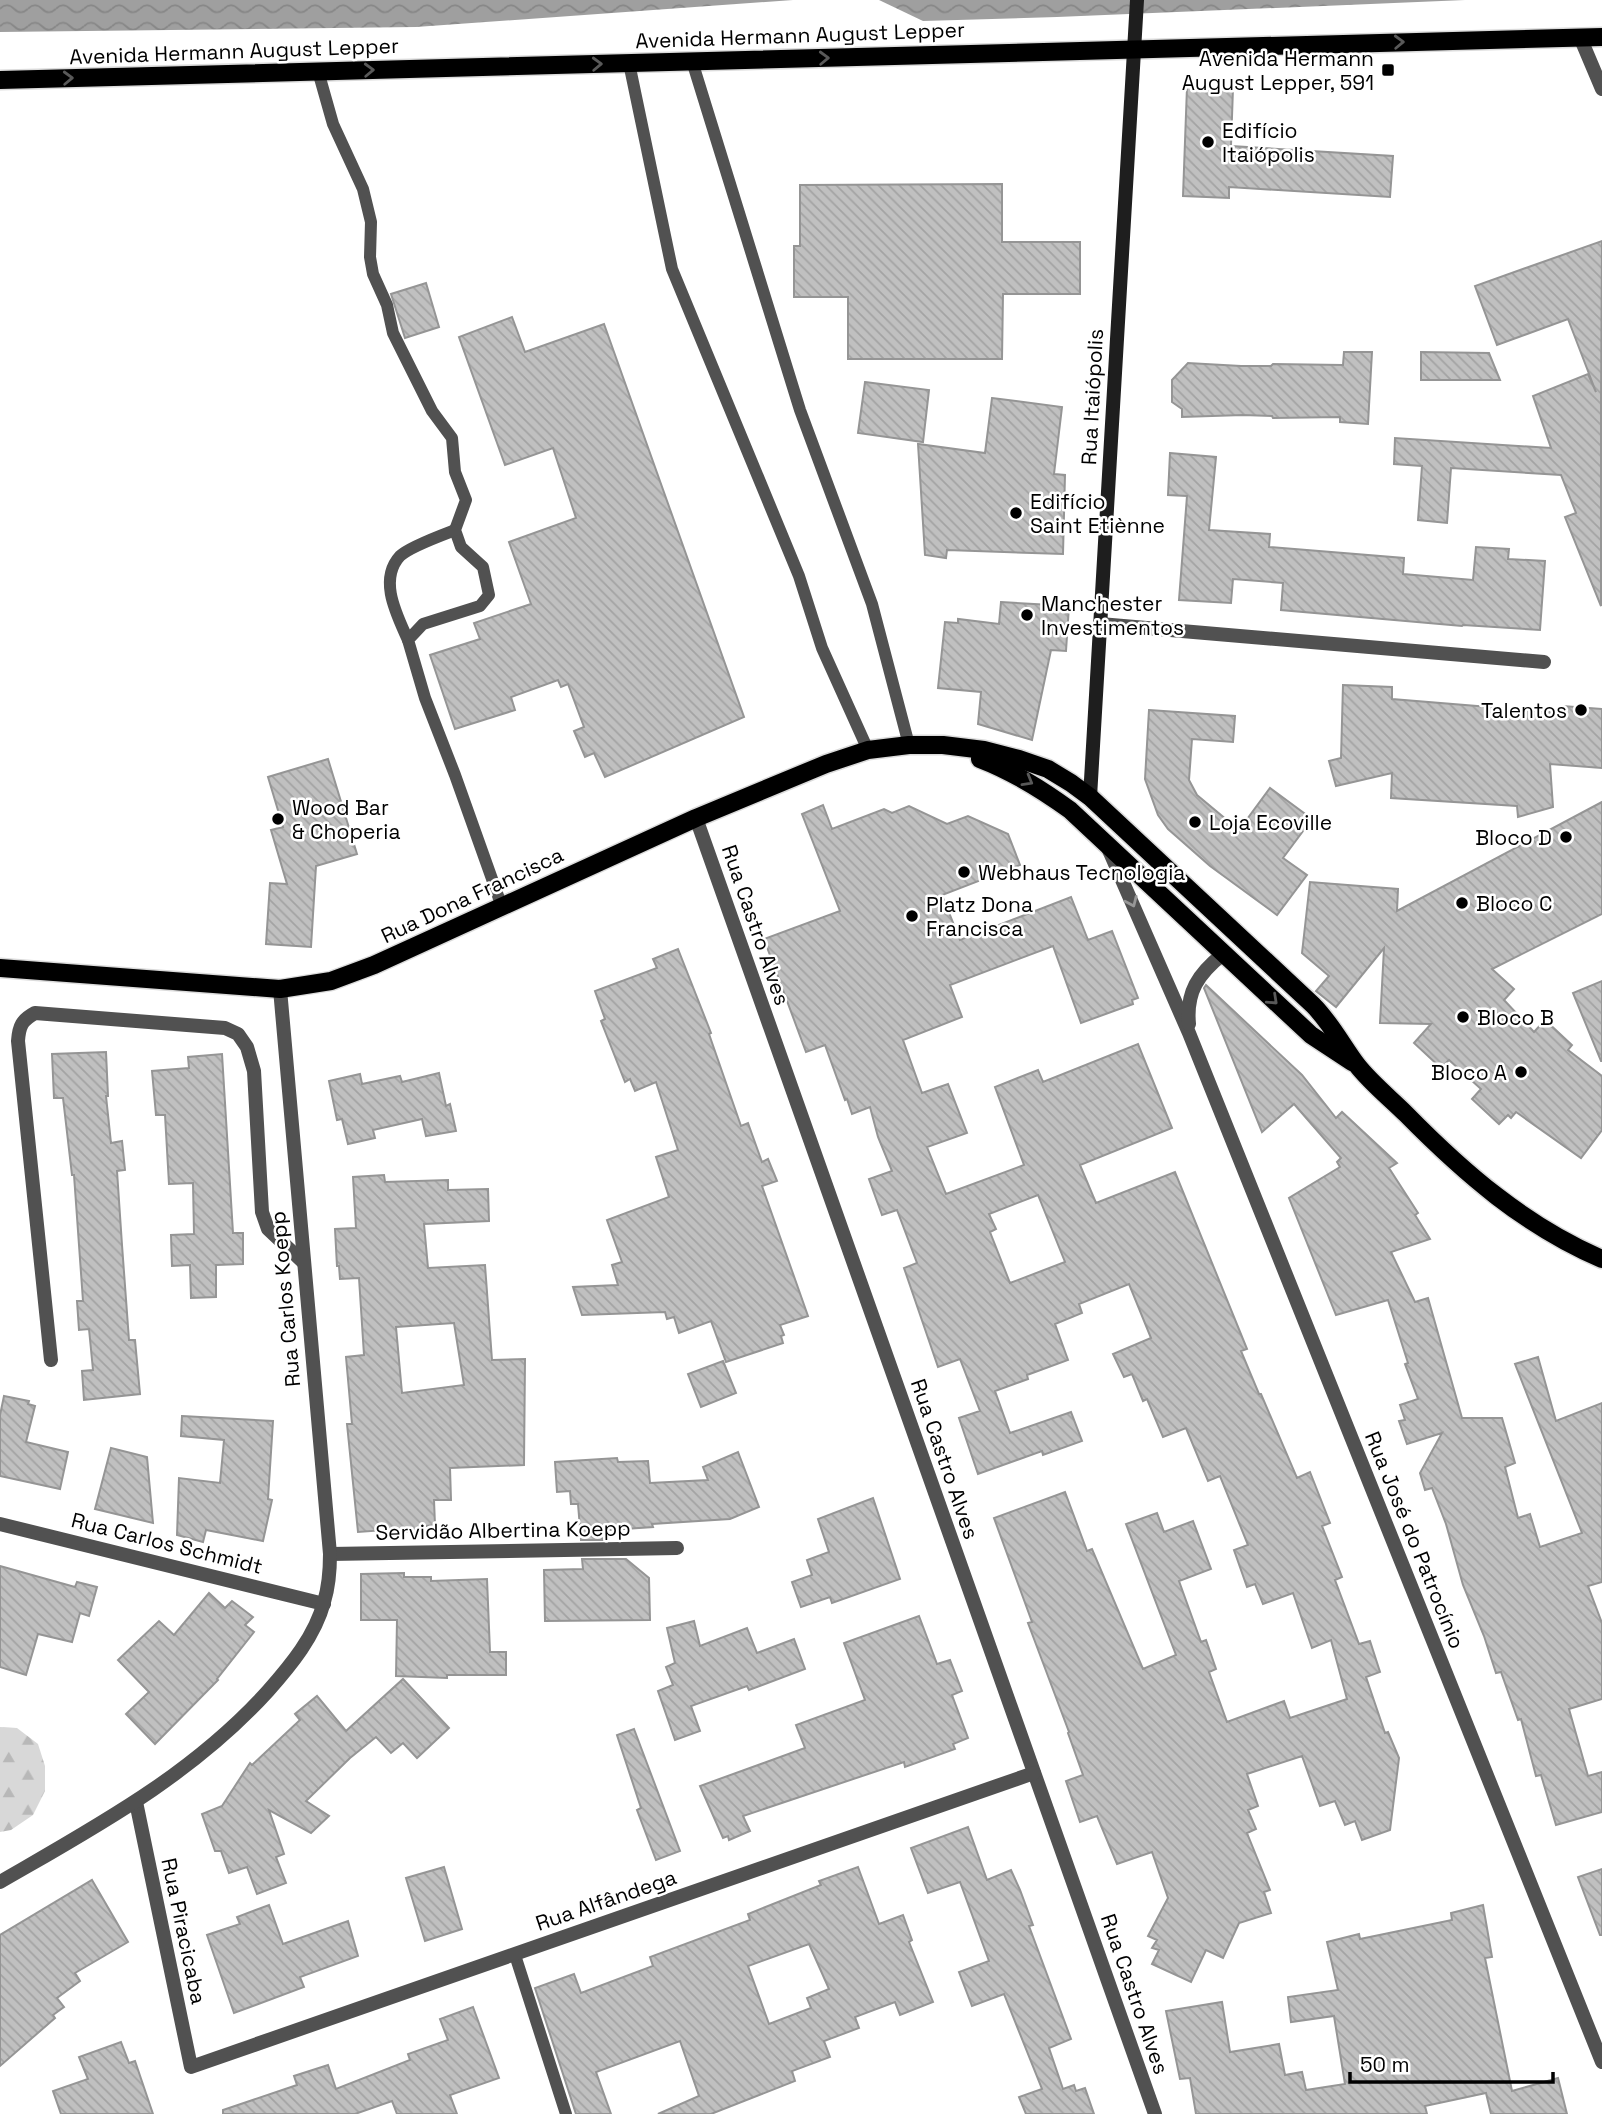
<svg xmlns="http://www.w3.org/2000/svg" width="1602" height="2114" viewBox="0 0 1602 2114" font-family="'Space Grotesk',sans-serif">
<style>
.forest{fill:url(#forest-firs)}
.water{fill:url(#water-waves)}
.building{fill:url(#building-back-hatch);stroke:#959595;stroke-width:2;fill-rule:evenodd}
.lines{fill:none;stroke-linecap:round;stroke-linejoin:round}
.primary-casing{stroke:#dbdbdb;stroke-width:21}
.lane{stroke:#515151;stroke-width:12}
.street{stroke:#515151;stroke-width:14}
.secondary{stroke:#1e1e1e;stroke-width:14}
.primary{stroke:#000;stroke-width:18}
.oneway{stroke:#595959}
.oneway2{stroke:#979797}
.poi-dot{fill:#000;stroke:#fff;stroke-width:2.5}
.labels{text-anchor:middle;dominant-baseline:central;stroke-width:5;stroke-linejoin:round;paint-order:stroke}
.street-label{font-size:21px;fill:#000;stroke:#fff}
.poi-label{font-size:21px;fill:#000;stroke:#fff;text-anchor:start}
</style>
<defs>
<pattern id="forest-firs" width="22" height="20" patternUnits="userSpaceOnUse" patternTransform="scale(1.75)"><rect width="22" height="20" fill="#d8d8d8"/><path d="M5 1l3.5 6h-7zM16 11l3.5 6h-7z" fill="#b8b8b8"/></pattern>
<pattern id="water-waves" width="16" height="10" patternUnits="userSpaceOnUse" patternTransform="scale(1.75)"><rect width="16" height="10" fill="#9f9f9f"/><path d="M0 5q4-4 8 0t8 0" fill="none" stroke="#878787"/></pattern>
<pattern id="building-back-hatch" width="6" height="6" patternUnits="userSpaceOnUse" patternTransform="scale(1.75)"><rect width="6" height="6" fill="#c0c0c0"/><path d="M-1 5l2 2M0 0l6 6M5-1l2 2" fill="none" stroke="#a3a3a3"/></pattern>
</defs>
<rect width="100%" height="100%" fill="#fff"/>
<polygon class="forest" points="0,1727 17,1728 38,1744 45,1766 45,1791 33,1815 11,1830 0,1832"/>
<g class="water">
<polygon points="0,0 793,0 416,27 0,32"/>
<polygon points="879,0 1465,0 1057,17 923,21"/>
</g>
<g class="building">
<polygon points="1187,87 1233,88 1231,146 1393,156 1390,197 1229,187 1229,198 1183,196"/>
<polygon points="1002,184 1002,242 1080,242 1080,294 1003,294 1002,359 848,359 848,297 794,297 794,246 800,246 800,185"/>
<polygon points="1602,241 1601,404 1601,606 1565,517 1576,513 1561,475 1451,468 1447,523 1418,520 1422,466 1394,464 1395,438 1551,448 1533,396 1588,374 1596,392 1568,319 1497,345 1475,286"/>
<polygon points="426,283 439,327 405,338 391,294"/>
<polygon points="512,317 525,352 604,324 744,717 605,777 594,753 585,757 574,731 584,727 568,684 561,687 558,680 511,697 515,710 455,729 430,655 480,639 474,623 531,604 509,542 576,518 553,448 505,465 459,337"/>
<polygon points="1344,352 1372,352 1368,424 1340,422 1340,417 1273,418 1272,416 1243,415 1182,417 1182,409 1172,402 1172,380 1188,363 1241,366 1271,366 1273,364 1343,365"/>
<polygon points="1421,352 1489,353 1500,380 1421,380"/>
<polygon points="865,382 929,390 923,442 858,433"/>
<polygon points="992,398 1062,407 1054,474 1065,475 1063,554 947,550 946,558 925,555 918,444 985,453"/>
<polygon points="1170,453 1216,457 1209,530 1270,534 1269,547 1404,558 1403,574 1473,580 1476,547 1509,549 1508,559 1545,561 1540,630 1463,625 1462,626 1281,610 1283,583 1233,579 1231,603 1179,600 1187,496 1168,495"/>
<polygon points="1001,602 1069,606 1066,651 1051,650 1032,740 978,724 981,692 938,688 945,622 958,623 958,619 999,624"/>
<polygon points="1343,685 1392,687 1392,699 1562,713 1563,706 1602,709 1602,768 1550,764 1553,807 1518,817 1517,806 1391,798 1392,773 1336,786 1329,761 1341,758"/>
<polygon points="1149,710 1235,716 1233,742 1192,739 1189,780 1197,795 1239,830 1270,788 1312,819 1283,858 1307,875 1277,915 1210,866 1168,829 1158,815 1145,779"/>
<polygon points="328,759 357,854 316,866 311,947 266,944 270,883 287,884 271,830 283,827 268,777"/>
<polygon points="1602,802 1602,914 1492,969 1514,989 1504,1000 1534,1032 1545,1020 1572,1045 1568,1050 1602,1076 1602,1130 1581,1158 1516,1112 1511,1118 1508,1115 1499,1124 1472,1099 1481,1089 1449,1060 1441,1068 1414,1043 1431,1024 1380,1023 1384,948 1336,1007 1316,991 1329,976 1302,953 1310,882 1398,889 1397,911"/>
<path d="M823,805L832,829L884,809L892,813L909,806L947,824L968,816L1008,834L1020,865L942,895L960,940L1071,897L1088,940L1112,931L1138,998L1132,1000L1133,1004L1081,1023L1053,946L950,985L962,1017L903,1040L922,1093L948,1084L967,1133L927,1147L946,1194L1024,1165L995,1087L1038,1070L1043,1082L1138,1044L1172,1128L1080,1165L1096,1203L1175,1172L1247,1349L1241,1351L1259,1394H1261L1297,1478L1310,1472L1330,1523L1322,1526L1342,1577L1335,1580L1359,1644L1370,1641L1380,1672L1366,1677L1385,1733L1388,1732L1399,1758L1390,1830L1362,1840L1355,1821L1345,1825L1335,1801L1320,1806L1302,1756L1247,1774L1258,1806L1248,1810L1256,1829L1247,1833L1270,1890L1264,1892L1271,1913L1239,1923L1223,1958L1206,1950L1191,1982L1152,1964L1159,1950L1152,1948L1157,1940L1148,1936L1168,1898L1152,1852L1117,1864L1097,1816L1080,1822L1066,1781L1083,1775L1068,1733L1069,1732L1028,1623L1032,1622L994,1518L1065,1492L1087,1551L1092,1549L1143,1669L1176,1655L1126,1524L1157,1513L1164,1532L1193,1521L1211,1569L1179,1581L1201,1642L1206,1640L1216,1669L1209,1672L1227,1722L1284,1701L1290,1718L1347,1699L1331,1640L1312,1648L1293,1593L1263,1604L1255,1584L1247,1587L1234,1550L1248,1545L1220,1476L1208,1481L1186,1428L1163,1437L1147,1399L1143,1401L1132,1374L1124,1377L1113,1354L1151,1338L1129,1284L1079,1304L1082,1313L1055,1324L1068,1360L1027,1375L1028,1379L995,1391L1010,1433L1071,1412L1082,1441L1043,1455L1042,1451L978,1474L959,1418L980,1411L960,1359L938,1367L904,1268L917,1263L897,1210L882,1215L869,1179L892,1171L878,1137L870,1107L852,1114L847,1099L845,1100L825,1045L806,1052L764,939L840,911L802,814ZM1038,1195L1065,1262L1010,1283L990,1232L996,1229L989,1214Z"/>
<polygon points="678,949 711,1033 709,1034 741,1126 748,1123 762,1162 768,1159 777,1181 762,1186 808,1316 780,1325 784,1335 781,1336 783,1343 726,1362 711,1321 679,1333 674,1317 667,1319 665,1312 582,1315 573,1287 618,1285 612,1265 622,1262 607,1220 669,1197 656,1157 678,1150 656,1082 635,1091 630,1079 625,1082 601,1021 605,1019 595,991 657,968 653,959"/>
<polygon points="1602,981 1602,1061 1601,1061 1573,993"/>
<polygon points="1206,985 1302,1075 1336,1118 1342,1112 1397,1163 1389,1168 1418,1213 1415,1215 1430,1239 1391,1252 1415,1302 1428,1298 1462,1418 1502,1418 1515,1463 1505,1467 1518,1518 1530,1514 1540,1547 1582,1533 1515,1364 1538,1357 1556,1421 1602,1403 1602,1582 1588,1586 1602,1623 1602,1699 1569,1709 1588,1776 1602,1772 1602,1812 1556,1825 1541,1775 1536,1776 1521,1719 1518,1720 1501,1672 1496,1673 1484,1636 1463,1585 1446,1524 1432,1488 1425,1490 1420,1473 1442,1433 1407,1444 1399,1421 1405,1420 1400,1405 1418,1399 1405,1364 1408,1363 1388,1300 1336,1315 1289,1198 1340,1167 1337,1162 1341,1158 1294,1104 1262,1132 1204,988"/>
<polygon points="106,1052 108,1096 106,1096 111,1143 122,1141 125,1170 117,1171 122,1245 129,1340 135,1340 140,1394 84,1400 82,1371 93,1370 89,1329 79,1330 77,1301 83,1301 74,1175 72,1175 63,1098 54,1098 52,1054"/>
<polygon points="222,1054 233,1233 243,1233 243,1264 216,1265 216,1297 191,1298 190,1265 172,1266 171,1235 194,1234 193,1183 169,1184 165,1115 156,1115 152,1071 189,1068 188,1057"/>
<polygon points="439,1073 446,1106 450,1104 456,1131 426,1136 422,1119 373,1130 375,1138 348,1144 342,1119 337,1120 329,1081 360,1074 362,1084 400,1076 402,1082"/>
<path d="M384,1175L385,1182L448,1180V1190L488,1189L489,1221L424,1224L428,1268L485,1265L492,1360L525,1359L524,1465L450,1468L451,1500H434L435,1525L417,1527V1531L385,1534V1530L358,1532L347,1424H352L346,1357L364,1355L359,1278L340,1279L339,1266H337L335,1229L356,1228L353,1177ZM454,1323L464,1385L402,1393L396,1327Z"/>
<polygon points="723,1361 736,1393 701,1407 688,1374"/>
<polygon points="4,1396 29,1401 28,1404 35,1406 26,1442 68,1452 60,1489 0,1476 0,1415"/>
<polygon points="182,1416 273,1421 268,1499 272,1500 263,1541 206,1530 203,1542 177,1535 179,1478 220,1483 224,1440 181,1436"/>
<polygon points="111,1448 147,1457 153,1523 95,1509"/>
<polygon points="738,1452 759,1507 730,1519 652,1524 653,1527 594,1531 604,1540 581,1540 578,1504 571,1504 570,1491 557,1492 555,1462 617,1458 618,1462 648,1461 650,1483 708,1480 703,1467"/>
<polygon points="873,1498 900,1579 832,1603 830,1597 801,1607 792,1582 812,1575 807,1560 829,1552 818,1519"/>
<polygon points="582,1559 626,1559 649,1578 650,1620 545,1621 544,1570 583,1569"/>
<polygon points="0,1566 75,1587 77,1582 97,1587 89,1616 80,1613 72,1642 38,1634 26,1675 0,1667"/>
<polygon points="404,1573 404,1577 431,1577 431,1581 487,1579 490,1652 506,1652 506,1675 447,1675 447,1678 396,1676 397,1620 361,1620 361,1574"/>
<polygon points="209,1593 225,1608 232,1601 253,1617 245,1625 254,1632 217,1679 218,1680 155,1744 126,1714 149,1692 118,1660 159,1621 174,1635"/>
<polygon points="919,1616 937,1664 950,1660 962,1691 952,1695 968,1738 953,1744 955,1749 905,1767 904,1762 743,1816 750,1831 729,1840 728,1836 723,1838 700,1786 805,1748 796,1725 865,1700 844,1643"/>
<polygon points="694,1621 700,1646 747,1628 757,1653 794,1639 805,1669 749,1690 747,1686 691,1706 700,1731 675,1740 658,1691 673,1685 666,1667 675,1663 667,1628"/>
<polygon points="403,1679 449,1728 417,1758 403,1743 391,1753 376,1737 350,1758 306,1801 329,1816 311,1833 269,1810 284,1854 276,1857 286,1883 257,1894 247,1867 229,1873 221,1851 215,1851 202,1814 222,1806 250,1763 252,1765 300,1720 295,1714 317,1696 346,1731"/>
<polygon points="634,1729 680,1851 656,1860 637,1810 641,1808 617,1735"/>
<polygon points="968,1827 987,1880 1011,1870 1020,1890 1033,1925 1029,1926 1071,2039 1049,2048 1063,2089 1074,2085 1076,2091 1085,2088 1094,2114 1026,2114 1019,2097 1042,2089 1004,1994 972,2006 959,1972 989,1961 960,1882 928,1893 911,1848"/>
<polygon points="444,1867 462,1929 425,1941 406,1878"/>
<path d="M858,1867L879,1924L903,1915L912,1940L909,1942L933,2002L900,2015L895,2002L855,2017L859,2028L824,2041L830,2057L792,2071L795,2081L711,2114H658L699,2096L680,2041L596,2072L611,2114H576L535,1988L574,1974L581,1993L653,1966L650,1957L750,1920L748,1914L821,1885L819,1881ZM809,1944L829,1989L807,1998L811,2008L769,2024L748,1966Z"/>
<polygon points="1602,1869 1602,1935 1600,1935 1578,1877"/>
<polygon points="92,1880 128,1942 75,1973 80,1981 57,1998 64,2007 53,2015 55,2018 0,2066 0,1935"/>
<polygon points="269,1905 283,1944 348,1921 358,1956 300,1977 304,1987 234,2013 207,1935 240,1924 237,1917"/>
<polygon points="1483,1905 1492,1957 1485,1958 1512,2091 1558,2078 1567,2114 1491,2114 1486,2093 1425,2106 1427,2114 1196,2114 1190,2078 1180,2079 1166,2011 1222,2002 1230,2052 1279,2044 1285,2075 1302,2072 1306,2090 1345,2084 1334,2016 1291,2022 1288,1997 1338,1990 1327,1942 1359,1934 1360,1939 1452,1920 1451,1913"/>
<polygon points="473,2007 499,2078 450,2095 457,2114 397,2114 392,2101 355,2114 223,2114 223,2110 297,2085 294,2076 328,2065 336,2089 410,2060 408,2054 448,2040 440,2019"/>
<polygon points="121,2042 129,2063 135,2061 153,2114 61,2114 53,2091 88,2079 79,2057"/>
</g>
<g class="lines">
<g class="primary-casing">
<g id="primary">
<polyline points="0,80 1602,37"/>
<path d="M980,759C1014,772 1041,789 1070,810L1311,1035L1352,1062"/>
<path d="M0,968L280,989L331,981L374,965L696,818L826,764L868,750L909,745H943L984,750L1019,759L1048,769L1071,783L1090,797L1313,1005C1331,1023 1342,1045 1357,1065C1371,1083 1390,1098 1406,1114C1464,1173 1525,1226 1602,1259"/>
</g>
</g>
<g class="lane">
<polyline points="692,61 800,410 872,604 909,745"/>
<polyline points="629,63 672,269 799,576 822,648 868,750"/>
<polyline points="318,71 333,124 363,189 371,222 370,257 373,274 387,305 393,333 432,411 452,438 455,472 466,500 455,530 461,547 483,567 489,595 480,606 423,624 408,640 425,698 455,775 502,907"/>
<path d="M408,640C397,615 378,580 400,556C409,547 442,535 455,530"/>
<polyline points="515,1955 566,2114"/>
</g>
<g class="street">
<polyline points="1580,37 1602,89"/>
<polyline points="1100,624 1544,662"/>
<polyline points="696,818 1155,2114"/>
<polyline points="1108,848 1189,1033 1602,2062"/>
<path d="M1189,1024C1186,992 1198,974 1223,954"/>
<path d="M51,1360L18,1041C19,1026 22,1020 35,1013L225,1028L238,1034L247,1047L254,1071L262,1212L268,1229L303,1262"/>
<polyline points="0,1524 324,1604"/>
<polyline points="330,1554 677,1548"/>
<polyline points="136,1802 191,2067 1034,1773"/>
<path d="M0,1882C97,1826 192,1775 268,1691C291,1665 315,1636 324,1602C329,1586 330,1571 330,1554L280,989"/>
</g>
<polyline class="secondary" points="1090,797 1137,0"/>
<use href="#primary" class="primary"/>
</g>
<defs><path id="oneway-chevron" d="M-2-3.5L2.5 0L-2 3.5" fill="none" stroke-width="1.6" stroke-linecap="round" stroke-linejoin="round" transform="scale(1.75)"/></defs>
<g class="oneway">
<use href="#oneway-chevron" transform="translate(1399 42) rotate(-2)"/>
<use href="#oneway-chevron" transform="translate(824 58) rotate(-2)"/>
<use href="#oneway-chevron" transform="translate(597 64) rotate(-2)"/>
<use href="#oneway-chevron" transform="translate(369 70) rotate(-2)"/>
<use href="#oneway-chevron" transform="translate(68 78) rotate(-2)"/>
<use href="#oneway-chevron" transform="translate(1028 781) rotate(30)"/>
<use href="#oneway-chevron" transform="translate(1273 1000) rotate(43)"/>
</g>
<use class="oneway2" href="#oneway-chevron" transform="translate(1132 902) rotate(66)"/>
<g class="poi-dot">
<rect x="1381" y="63" width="14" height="14" rx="3.5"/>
<circle cx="1208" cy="142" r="7"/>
<circle cx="1016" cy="513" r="7"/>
<circle cx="1027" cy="615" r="7"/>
<circle cx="1581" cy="710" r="7"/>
<circle cx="278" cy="819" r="7"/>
<circle cx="1195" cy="822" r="7"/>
<circle cx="1566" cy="837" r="7"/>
<circle cx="964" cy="872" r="7"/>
<circle cx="1462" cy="903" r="7"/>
<circle cx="912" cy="916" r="7"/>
<circle cx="1463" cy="1017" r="7"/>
<circle cx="1521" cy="1072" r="7"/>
</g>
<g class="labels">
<g class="street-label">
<text transform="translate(800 35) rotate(-2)">Avenida Hermann August Lepper</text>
<text transform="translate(234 51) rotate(-2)">Avenida Hermann August Lepper</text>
<text transform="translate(1092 397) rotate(-87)">Rua Itaiópolis</text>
<text transform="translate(472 895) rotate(-25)">Rua Dona Francisca</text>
<text transform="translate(756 925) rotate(71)">Rua Castro Alves</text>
<text transform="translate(285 1299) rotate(-95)">Rua Carlos Koepp</text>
<text transform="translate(945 1459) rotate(71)">Rua Castro Alves</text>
<text transform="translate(503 1530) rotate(-1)">Servidão Albertina Koepp</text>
<text transform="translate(1415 1540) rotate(68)">Rua José do Patrocínio</text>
<text transform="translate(167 1543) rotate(14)">Rua Carlos Schmidt</text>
<text transform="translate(606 1900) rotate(-19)">Rua Alfândega</text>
<text transform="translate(184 1931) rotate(78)">Rua Piracicaba</text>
<text transform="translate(1135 1994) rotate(71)">Rua Castro Alves</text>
</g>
<g class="poi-label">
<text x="1374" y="58" text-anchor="end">Avenida Hermann<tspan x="1374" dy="24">August Lepper, 591</tspan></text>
<text x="1222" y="130">Edifício<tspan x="1222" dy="24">Itaiópolis</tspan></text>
<text x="1030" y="501">Edifício<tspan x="1030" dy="24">Saint Etiènne</tspan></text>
<text x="1041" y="603">Manchester<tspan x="1041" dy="24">Investimentos</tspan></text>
<text x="1567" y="710" text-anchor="end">Talentos</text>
<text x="292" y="807">Wood Bar<tspan x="292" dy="24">&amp; Choperia</tspan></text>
<text x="1209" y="822">Loja Ecoville</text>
<text x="1552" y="837" text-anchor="end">Bloco D</text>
<text x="978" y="872">Webhaus Tecnologia</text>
<text x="1476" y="903">Bloco C</text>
<text x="926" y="904">Platz Dona<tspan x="926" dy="24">Francisca</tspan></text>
<text x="1477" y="1017">Bloco B</text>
<text x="1507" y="1072" text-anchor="end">Bloco A</text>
</g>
</g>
<path d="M1350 2072v10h203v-10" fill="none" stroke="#000000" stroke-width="3.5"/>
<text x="1360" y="2072" font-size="21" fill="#000000" stroke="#ffffff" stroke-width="5" paint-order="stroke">50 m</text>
</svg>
